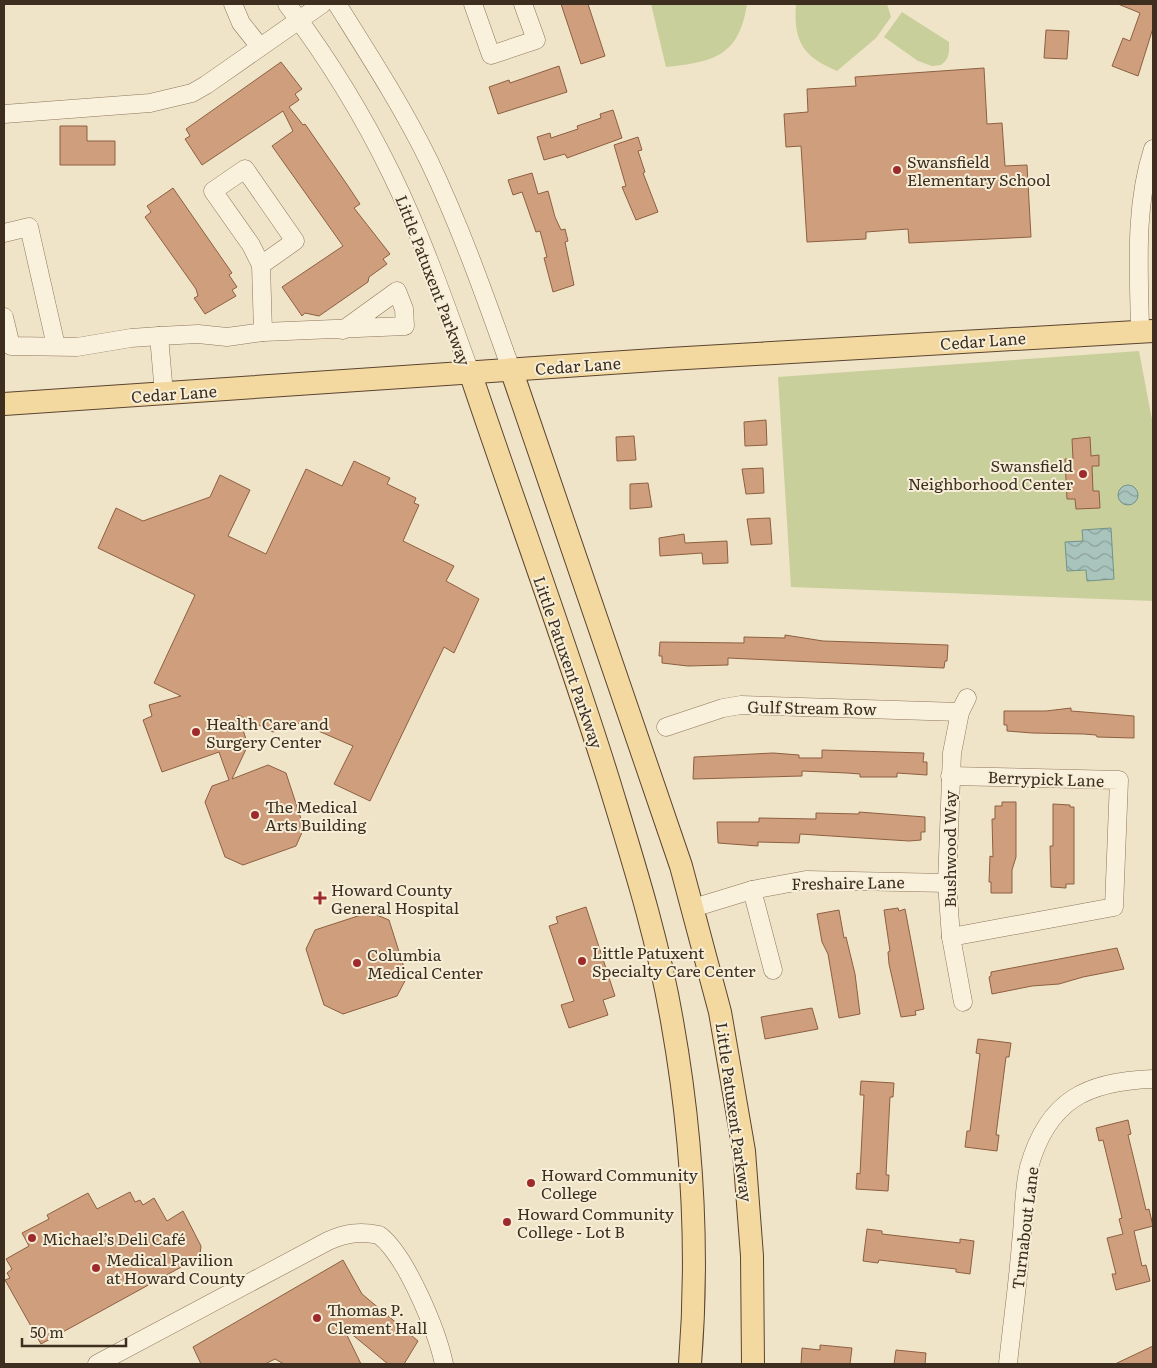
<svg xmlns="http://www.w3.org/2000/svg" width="1157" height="1368" viewBox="0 0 1157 1368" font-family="Literata,serif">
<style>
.park{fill:#c9cf9b}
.water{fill:url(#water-waves);stroke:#6f938a}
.building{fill:#cf9f7d;stroke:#8d5f41}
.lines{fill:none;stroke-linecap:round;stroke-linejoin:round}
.minor-casing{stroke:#8d765c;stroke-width:19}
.major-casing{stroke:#5b4430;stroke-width:24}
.minor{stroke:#faf1dc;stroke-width:18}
.major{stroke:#f3d9a0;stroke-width:22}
.poi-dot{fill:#9e2a2b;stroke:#f7eed8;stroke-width:2}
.labels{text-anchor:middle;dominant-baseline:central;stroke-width:4;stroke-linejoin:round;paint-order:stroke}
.poi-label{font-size:16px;fill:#3d2e20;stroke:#f7eed8;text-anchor:start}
.street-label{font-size:16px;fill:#3d2e20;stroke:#f7eed8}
</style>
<defs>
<pattern id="water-waves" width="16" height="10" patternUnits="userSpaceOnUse" patternTransform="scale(1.25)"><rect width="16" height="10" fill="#a9c4bc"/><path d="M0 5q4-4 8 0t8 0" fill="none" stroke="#8ba098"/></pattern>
</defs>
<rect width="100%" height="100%" fill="#f0e4c8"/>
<g class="park">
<path d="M651,4H747C739,56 714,62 666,67Z"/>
<path d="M796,4H887L891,17L876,38L837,71C803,57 793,41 796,4Z"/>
<path d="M902,12L949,42C949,53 950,58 941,65L932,66L918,61L884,37Z"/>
<polygon points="1139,351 1153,425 1153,601 791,587 778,377"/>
</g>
<g class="water">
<circle cx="1128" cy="495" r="10"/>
<polygon points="1111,528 1114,579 1087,581 1086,570 1067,571 1065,542 1083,541 1082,530"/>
</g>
<g class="building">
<polygon points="561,4 588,4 605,56 581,64"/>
<polygon points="1118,4 1153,4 1153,28 1138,76 1112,66 1123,38 1130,41 1140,13"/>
<polygon points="1046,30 1069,31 1067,59 1044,58"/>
<polygon points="281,62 302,89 295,94 299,100 289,107 303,125 305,124 346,183 360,204 354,208 390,254 383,259 387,264 369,277 368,282 319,316 305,313 302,316 282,287 343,246 272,146 293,131 283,111 202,165 185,139 190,136 186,129"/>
<polygon points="559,66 567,92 498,114 489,87 509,80 510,83"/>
<polygon points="984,68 987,124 1002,123 1005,166 1027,165 1031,237 909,243 908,229 866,232 866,239 807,242 801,146 786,147 784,114 808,112 807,89 856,86 855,77"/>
<polygon points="613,110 622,138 567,158 565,154 544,160 537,137 550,133 551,138 578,129 577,126 601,118 600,114"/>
<polygon points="60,126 87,126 87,141 115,141 115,165 60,165"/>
<polygon points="638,137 642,150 638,151 645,172 643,173 658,212 636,220 622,187 626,186 614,145"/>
<polygon points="532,173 538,194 548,191 555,217 561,230 565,229 568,241 565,242 574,285 553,292 544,258 547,257 540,231 536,232 522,192 513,195 508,180"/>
<polygon points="173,188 232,273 229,275 237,287 232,290 236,296 205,314 194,298 198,296 196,289 145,217 151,212 147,206"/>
<polygon points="766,420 767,445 745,446 744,422"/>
<polygon points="634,436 636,460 617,461 616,437"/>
<polygon points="1090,437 1091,456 1099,455 1099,466 1092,466 1093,491 1099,491 1100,508 1076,509 1075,499 1067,499 1065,459 1073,459 1072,439"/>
<polygon points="354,461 390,478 387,484 416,498 414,503 419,505 403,541 454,566 446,581 479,599 454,653 444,647 370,801 334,784 353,746 300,723 273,732 238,715 248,745 232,779 268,765 286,773 304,828 296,846 243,865 225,857 205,802 212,786 229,780 219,752 162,772 143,720 152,716 149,705 181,696 154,683 195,595 98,548 116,508 143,521 210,497 220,475 250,490 228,536 266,554 306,469 342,486"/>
<polygon points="763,468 764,493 746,494 742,469"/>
<polygon points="648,483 652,507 630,509 630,484"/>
<polygon points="770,518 772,544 751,545 747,519"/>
<polygon points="684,534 685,543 727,541 728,563 703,564 702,553 660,556 659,538"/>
<polygon points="785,635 823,641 948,645 947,661 945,661 944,668 728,658 728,665 688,666 662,663 662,656 659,656 660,642 744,643 744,637 785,638"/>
<polygon points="1071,708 1071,711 1134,716 1134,738 1097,737 1096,735 1084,734 1032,733 1007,731 1007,725 1004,725 1004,711 1046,711"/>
<polygon points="822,750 924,753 923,762 927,762 927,775 897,773 897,777 860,777 860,774 847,773 802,771 802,776 693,779 694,757 773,753 799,755 799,758 822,758"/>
<polygon points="1002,802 1016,802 1016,857 1012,870 1012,893 991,893 991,882 989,882 990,856 993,857 992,819 995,819 995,806 1002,806"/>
<polygon points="1053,804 1070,805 1070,807 1074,807 1074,884 1066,884 1066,888 1051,887 1050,846 1053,846"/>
<polygon points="859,812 925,817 925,832 921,832 921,840 909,841 800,834 799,843 758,842 758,846 718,843 717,822 759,822 759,818 816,819 816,813 859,814"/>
<polygon points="586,907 615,996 603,1000 608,1015 569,1028 561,1005 574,1001 549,926 558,923 556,917"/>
<polygon points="898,908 899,911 905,909 924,1009 915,1011 916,1015 901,1017 889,964 888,952 890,951 884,910"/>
<polygon points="839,910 844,938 846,937 855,974 860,1014 839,1018 828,954 822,942 817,914"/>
<polygon points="370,912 389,920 407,977 397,996 343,1014 324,1005 306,949 315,930"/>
<polygon points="1117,948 1124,969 1083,977 1059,984 1032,986 992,994 989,977 991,976 991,972"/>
<polygon points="812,1008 818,1029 765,1039 761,1017"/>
<polygon points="978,1039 1011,1043 1009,1057 1006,1057 996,1135 999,1135 997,1151 965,1147 967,1131 970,1131 980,1054 976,1053"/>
<polygon points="861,1081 894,1083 893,1097 890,1097 886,1175 889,1175 888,1191 856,1189 857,1173 860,1174 864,1095 860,1095"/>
<polygon points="1128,1120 1131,1134 1128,1135 1137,1172 1146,1210 1149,1209 1153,1226 1134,1231 1142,1266 1146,1265 1150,1281 1116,1290 1112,1274 1116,1274 1107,1238 1123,1234 1119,1219 1122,1218 1103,1140 1099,1141 1096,1128"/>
<polygon points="130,1192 135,1202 140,1200 143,1205 154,1198 167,1221 183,1211 201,1246 200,1254 183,1266 41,1344 5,1280 10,1278 7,1273 12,1269 6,1259 29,1246 22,1233 49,1219 47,1215 88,1193 97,1209"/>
<polygon points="867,1229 882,1231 882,1234 960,1243 960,1239 974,1241 970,1274 956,1272 956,1269 879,1260 878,1263 863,1261"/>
<polygon points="343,1260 362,1294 418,1341 404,1364 388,1364 343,1327 361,1364 284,1364 275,1359 265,1364 201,1364 193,1347"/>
<polygon points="820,1345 852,1348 850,1364 801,1364 802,1348 820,1350"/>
<polygon points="1153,1346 1153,1364 1115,1364"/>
<polygon points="896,1350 926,1353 925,1364 894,1364"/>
</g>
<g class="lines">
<g class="minor-casing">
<g id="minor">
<polyline points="233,4 241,23 260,47"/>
<path d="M287,4C327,57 363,115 392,175C423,239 446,306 470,372"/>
<path d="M337,4C369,55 402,106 429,161C461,228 486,299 511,369"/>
<polyline points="473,4 491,55 536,40 523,4"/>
<polyline points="4,114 150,103 192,93 206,85 322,4"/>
<polyline points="4,233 29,227 56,346"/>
<polyline points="261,265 295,241 245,169 213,191 251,245 261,265 263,332"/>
<polyline points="4,317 11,346 77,347 131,338 159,336 198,334 227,337 263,332 405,326 404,309 397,291 343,330"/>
<path d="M1140,331C1139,269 1134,208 1153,149"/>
<polyline points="159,336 164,394"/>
<polyline points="666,727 723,708 741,705 960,712"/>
<polyline points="950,776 1119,780 1114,907 951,937"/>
<polyline points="752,890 773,970"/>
<polyline points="693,908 752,890 806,880 947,883"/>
<polyline points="963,1002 951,937 947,883 952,753 960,712 967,698"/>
<path d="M97,1364L328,1241C346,1233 360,1231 379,1235C406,1255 437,1331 444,1364"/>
<path d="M1008,1364C1012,1324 1018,1284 1021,1243C1024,1219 1023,1191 1029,1167C1048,1100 1087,1081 1153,1079"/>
</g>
</g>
<g class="major-casing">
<g id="major">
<polyline points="511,369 681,866 720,1012 744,1151 752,1256 753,1364"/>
<path d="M470,372C516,509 566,644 609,782C633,861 658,939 672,1021C692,1133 699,1250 690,1364"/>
<polyline points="4,404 669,359 1153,331"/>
</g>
</g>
<use href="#minor" class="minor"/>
<use href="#major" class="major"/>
</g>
<g class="poi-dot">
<circle cx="897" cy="170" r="5"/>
<circle cx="1083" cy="474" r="5"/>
<circle cx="196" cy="732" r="5"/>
<circle cx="255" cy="815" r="5"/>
<path d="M317.5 890.5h5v5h5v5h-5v5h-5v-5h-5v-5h5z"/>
<circle cx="582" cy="961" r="5"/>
<circle cx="357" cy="963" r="5"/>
<circle cx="531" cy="1183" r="5"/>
<circle cx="507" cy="1222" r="5"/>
<circle cx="32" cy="1238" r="5"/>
<circle cx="96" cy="1268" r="5"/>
<circle cx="317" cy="1318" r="5"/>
</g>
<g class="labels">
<g class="poi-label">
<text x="907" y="161">Swansfield<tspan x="907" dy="18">Elementary School</tspan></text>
<text x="1073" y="465" text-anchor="end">Swansfield<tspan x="1073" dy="18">Neighborhood Center</tspan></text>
<text x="206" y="723">Health Care and<tspan x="206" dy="18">Surgery Center</tspan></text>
<text x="265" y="806">The Medical<tspan x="265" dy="18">Arts Building</tspan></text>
<text x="331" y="889">Howard County<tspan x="331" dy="18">General Hospital</tspan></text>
<text x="592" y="952">Little Patuxent<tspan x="592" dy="18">Specialty Care Center</tspan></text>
<text x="367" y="954">Columbia<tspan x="367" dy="18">Medical Center</tspan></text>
<text x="541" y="1174">Howard Community<tspan x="541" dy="18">College</tspan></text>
<text x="517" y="1213">Howard Community<tspan x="517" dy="18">College - Lot B</tspan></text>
<text x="42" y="1238">Michael’s Deli Café</text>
<text x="106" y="1259">Medical Pavilion<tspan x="106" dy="18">at Howard County</tspan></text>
<text x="327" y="1309">Thomas P.<tspan x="327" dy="18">Clement Hall</tspan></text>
</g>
<g class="street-label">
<text transform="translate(434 280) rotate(69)">Little Patuxent Parkway</text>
<text transform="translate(983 340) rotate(-4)">Cedar Lane</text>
<text transform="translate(578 365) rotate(-4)">Cedar Lane</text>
<text transform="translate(174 393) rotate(-4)">Cedar Lane</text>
<text transform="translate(569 662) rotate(71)">Little Patuxent Parkway</text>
<text transform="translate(812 707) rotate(1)">Gulf Stream Row</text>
<text transform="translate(1046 778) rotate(2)">Berrypick Lane</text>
<text transform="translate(949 849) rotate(-90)">Bushwood Way</text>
<text transform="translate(848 882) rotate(-1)">Freshaire Lane</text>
<text transform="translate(735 1112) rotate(82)">Little Patuxent Parkway</text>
<text transform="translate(1024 1228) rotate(-83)">Turnabout Lane</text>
</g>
</g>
<rect width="1157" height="1368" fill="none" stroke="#3d2e20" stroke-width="10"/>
<path d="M22 1338v8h104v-8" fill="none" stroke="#3d2e20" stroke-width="2.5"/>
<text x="30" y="1338" font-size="15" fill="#3d2e20" stroke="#f7eed8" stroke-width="4" paint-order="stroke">50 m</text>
</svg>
